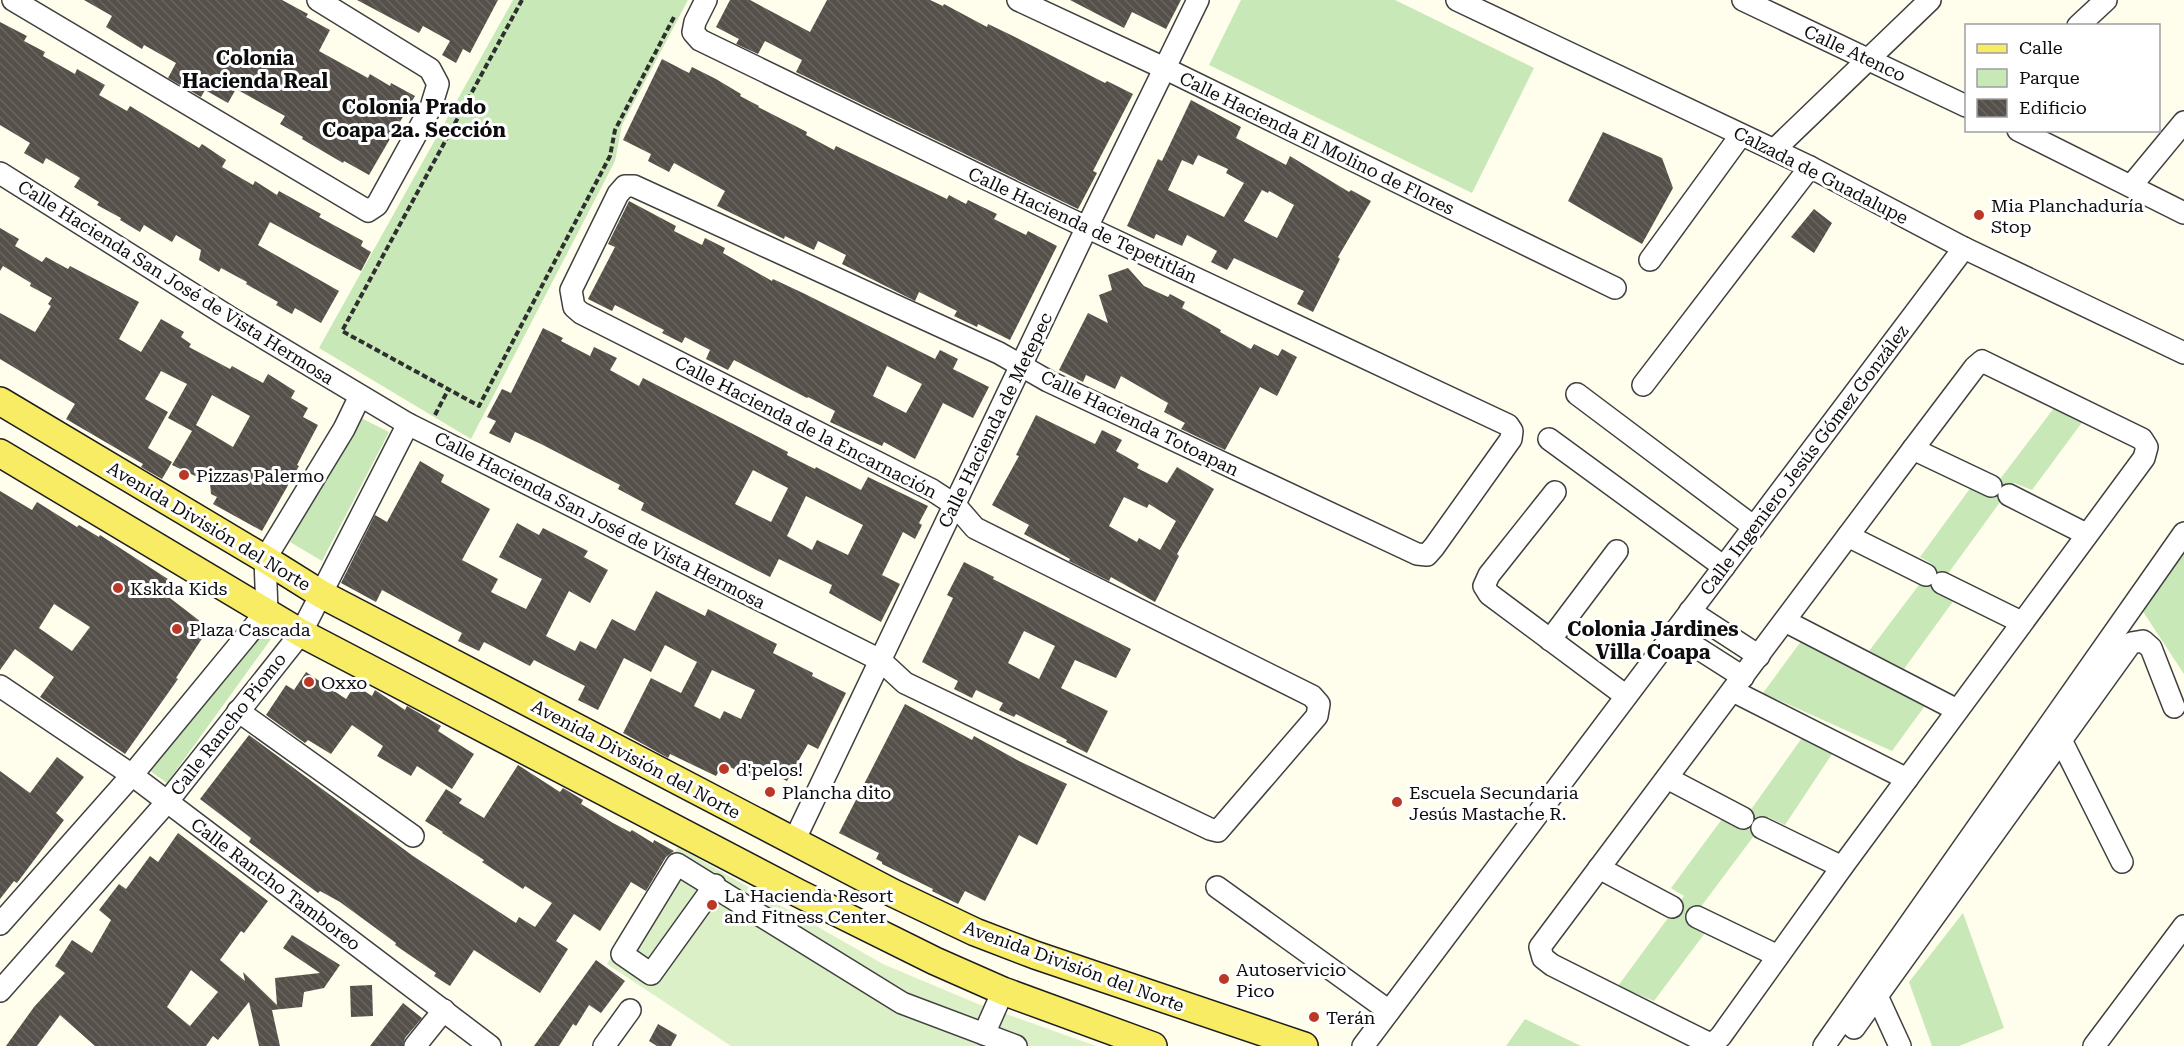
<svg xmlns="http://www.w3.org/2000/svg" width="2184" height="1046" viewBox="0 0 2184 1046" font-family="'Roboto Serif',serif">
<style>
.green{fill:#c8e9b7}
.pitch{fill:#dcf0c8}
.building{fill:url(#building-back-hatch);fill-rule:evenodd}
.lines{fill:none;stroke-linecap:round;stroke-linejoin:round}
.minor-casing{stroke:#404040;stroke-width:24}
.major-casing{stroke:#1e1e1e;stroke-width:30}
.path{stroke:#2f2f2f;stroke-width:4;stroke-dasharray:6 3;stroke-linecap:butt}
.minor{stroke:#fff;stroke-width:21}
.major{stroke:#f8ec64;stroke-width:27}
.poi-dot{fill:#bc3826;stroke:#fff;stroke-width:2}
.labels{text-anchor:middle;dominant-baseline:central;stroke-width:6;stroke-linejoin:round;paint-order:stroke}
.street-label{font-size:18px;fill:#0d0d0d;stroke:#fff}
.poi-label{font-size:18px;fill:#0d0d0d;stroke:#fff;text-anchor:start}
.neighbourhood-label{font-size:20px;font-weight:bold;fill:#0d0d0d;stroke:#fff}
</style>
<defs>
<pattern id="building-back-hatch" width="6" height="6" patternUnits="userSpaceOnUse" patternTransform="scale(1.5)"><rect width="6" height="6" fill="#555049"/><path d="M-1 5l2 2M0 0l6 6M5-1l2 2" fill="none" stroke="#68645f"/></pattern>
</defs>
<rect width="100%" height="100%" fill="#fffeec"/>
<g class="green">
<polygon points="513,0 688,0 622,125 615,161 471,439 319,348"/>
<polygon points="1241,0 1395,0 1534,68 1472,193 1209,65"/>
<polygon points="2057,404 2086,417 2032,490 2014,483 1939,586 1957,596 1904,669 1869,651 1934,565 1920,557 1974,483 1991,491"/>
<polygon points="353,414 389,432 322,561 290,542"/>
<polygon points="2184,543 2184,674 2138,604"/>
<polygon points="241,622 271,639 167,783 143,766"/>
<polygon points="1802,640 1927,703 1892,751 1763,693"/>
<polygon points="1804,735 1834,751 1785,825 1768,817 1691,920 1708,929 1654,1001 1618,986 1684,896 1671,888 1725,815 1742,822"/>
<polygon points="1963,913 2004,1028 1959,1046 1932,1046 1909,982"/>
<polygon points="1525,1019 1581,1046 1506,1046"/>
</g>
<polygon class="pitch" points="678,847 883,964 978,1004 1096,1046 731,1046 607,964"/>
<g class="building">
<polygon points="84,0 282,0 308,14 306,17 330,30 319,51 368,78 370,74 390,86 391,83 415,96 369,175 344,161 343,163 302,139 303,137 280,124 285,116 236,89 228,103 205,90 201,97 168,78 176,63 144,45 142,49 106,27 112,16"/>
<polygon points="357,0 498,0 470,53 463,49 456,63 442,55 450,41 423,26 419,33"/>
<polygon points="730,0 750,0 810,32 827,0 930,0 943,6 944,4 987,27 988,24 1011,35 1105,83 1107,81 1133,94 1093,171 1097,173 1078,209 796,72 802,60 765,41 758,54 736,44 739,39 716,27"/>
<polygon points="1070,0 1181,0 1166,29 1132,12 1124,28"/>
<polygon points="0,22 27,36 24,41 45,52 43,56 75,74 77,69 105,85 99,95 127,111 130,106 199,148 202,144 226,160 222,167 253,185 255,181 277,195 279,191 321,214 319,217 363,241 361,246 371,252 361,271 270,222 258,245 339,291 321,323 295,308 292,314 276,305 278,302 246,284 247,282 221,268 219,272 199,260 201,250 176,235 172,242 144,225 140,232 120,220 121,218 97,205 99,202 74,187 80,178 46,158 43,164 24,153 30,143 0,125"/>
<polygon points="662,59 689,73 692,67 716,79 741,94 740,96 759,106 758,107 807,132 806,135 834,150 836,146 947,199 949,195 966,204 968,200 997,214 994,219 1026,235 1028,231 1057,246 1010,340 978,324 977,327 954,316 957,311 919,292 915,301 842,264 846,255 818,241 814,250 785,236 784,239 717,206 725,191 674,163 669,172 648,161 651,154 623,140"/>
<path d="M1191,100L1241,127L1236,138L1286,165L1290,156L1349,192L1351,190L1371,201L1338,257L1340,259L1313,312L1297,304L1304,291L1234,258L1227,270L1211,262L1217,251L1187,235L1182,246L1156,234L1154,239L1127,226L1158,159L1162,161ZM1198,155L1228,169L1226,173L1244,183L1224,217L1168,190L1182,160L1193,165ZM1262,190L1268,193L1269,191L1294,205L1277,238L1244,221Z"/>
<polygon points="1603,132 1662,158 1673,188 1642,244 1568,201"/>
<path d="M629,201L676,226L674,231L702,245L705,238L725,248L723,253L772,281L773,279L803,293L935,359L940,350L958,359L953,369L989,387L973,418L943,403L915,459L884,442L882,446L830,422L835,411L808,397L807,398L734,360L728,370L706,359L710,350L685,337L682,343L662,333L664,330L615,305L612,311L588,299L615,247L608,244ZM887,366L922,384L906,413L873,396Z"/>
<polygon points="1814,209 1832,223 1814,253 1791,237"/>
<path d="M0,228L19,239L15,246L42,262L46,257L68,269L70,266L139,302L119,339L141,352L161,319L184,332L181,337L191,344L189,347L230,369L232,366L263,383L268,374L295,391L291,398L308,408L303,417L318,425L297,465L299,466L262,531L213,504L217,497L211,494L210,483L172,465L192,431L168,418L187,384L161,371L145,399L168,412L148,448L172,462L162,479L141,467L143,464L66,419L75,404L0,359V313L35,332L51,306L48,304L52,298L30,286L31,283L3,266L0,271ZM212,395L250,416L233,447L196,425Z"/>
<polygon points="1128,268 1144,286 1168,297 1170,294 1185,302 1182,308 1221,330 1220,332 1251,349 1254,344 1278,356 1282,349 1297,357 1277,396 1260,387 1225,450 1181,429 1185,423 1164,412 1168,403 1121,376 1115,389 1086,375 1083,382 1059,370 1088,313 1108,323 1099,295 1112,290 1108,275"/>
<path d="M543,328L563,338L561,341L590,356L594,347L617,358L610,370L639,386L643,378L788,452L787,455L815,469L816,467L861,490L868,477L928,506L919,523L922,525L915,539L903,532L882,575L900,584L881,622L829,593L832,585L779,559L770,577L641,510L644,503L618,489L620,485L541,444L515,432L510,443L489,433L496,421L487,417L502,389L511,393ZM753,470L788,488L771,522L735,504ZM806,496L863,525L848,555L817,540L812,550L787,536Z"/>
<path d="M1036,415L1095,444L1102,430L1122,440L1116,451L1139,464L1137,468L1167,483L1177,467L1214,489L1177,554L1179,556L1155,602L1111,577L1109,581L1069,561L1070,559L1024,534L1029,525L992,505L1019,456L1016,455ZM1124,497L1147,508L1149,504L1176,521L1160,550L1139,538L1137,542L1109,526Z"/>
<path d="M420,461L444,475L441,482L490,509L462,560L498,579L491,592L526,609L542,579L499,557L517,523L539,535L543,528L588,551L584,557L608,570L590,603L569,591L546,636L575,651L580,641L596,649L612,619L635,631L656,591L705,616L708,609L777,644L773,653L813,673L812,676L846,693L818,749L808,744L787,781L761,768L756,779L723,764L716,776L670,754L668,758L623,733L651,678L681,693L697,662L665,645L651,672L624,658L598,710L578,700L585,686L534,660L530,666L484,642L479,651L458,641L462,633L382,590L376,602L341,583L375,515L387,522ZM712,670L755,690L741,719L724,711L720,719L694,706Z"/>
<path d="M0,491L32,510L37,502L77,527L79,525L99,537L100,535L174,583L166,595L209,628L176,678L178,679L125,754L40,697L54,677L15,649L0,670ZM54,604L90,627L72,651L39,628Z"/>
<path d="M964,562L994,577L993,579L1131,649L1116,678L1075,660L1061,688L1108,711L1087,753L1066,742L1067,740L1016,714L1014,717L999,710L1003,703L976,690L972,698L954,689L958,681L922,662L953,598L947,595ZM1024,631L1055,646L1039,679L1008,663Z"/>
<polygon points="306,672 346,699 355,685 372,696 375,690 405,710 407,706 441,726 438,731 474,754 452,789 417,766 411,776 377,756 383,746 352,725 331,754 308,740 305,743 266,715 286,685 294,690"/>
<polygon points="905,704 972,740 974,736 1019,761 1067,784 1037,845 1019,835 985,901 965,891 958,904 932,891 933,889 882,864 882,862 876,859 879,853 839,833"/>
<polygon points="249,735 413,856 516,923 519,917 535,927 552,903 525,886 523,889 482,862 484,860 442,833 443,832 425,821 446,789 462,799 459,803 484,818 518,765 560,792 563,788 583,800 581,804 613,823 630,832 632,830 653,843 654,840 674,851 666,857 646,891 631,882 600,931 574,914 556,941 568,949 540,993 474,950 450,986 434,976 436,973 395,945 396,943 340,902 320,891 318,893 249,842 251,838 200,799"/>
<polygon points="57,757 84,777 56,813 64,820 17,883 14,881 0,899 0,771 30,793"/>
<path d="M178,833L268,901L244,933L241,931L220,960L245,981L243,972L277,1005L275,978L320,973L283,948L292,935L340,965L324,988L304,992L302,1007L272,1010L280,1046H259L249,1002L218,1040L213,1036L206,1046H95L60,1015L37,1046H6L34,1007L65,973L55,966L72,940L92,953L111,920L99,910L119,884L126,889L150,856L158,862ZM191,970L218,992L190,1026L167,1007Z"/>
<polygon points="596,960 625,981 601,1013 589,1005 576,1026 573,1024 559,1046 534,1046"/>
<polygon points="372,985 373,1016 351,1017 350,986"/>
<polygon points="403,1003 422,1018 405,1038 403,1046 370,1046"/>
<polygon points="658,1024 677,1035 671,1046 657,1046 649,1041"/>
</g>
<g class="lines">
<g class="minor-casing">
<g id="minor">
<polyline points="13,0 368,211 377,205 431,107 438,84 430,69 318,0"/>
<polyline points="1018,0 1164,68 1615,288"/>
<polyline points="1457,0 1810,167 1964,248 2184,353"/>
<polyline points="1743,0 1966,106"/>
<polyline points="2078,26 2106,0"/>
<polyline points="2018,130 2184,213"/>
<polyline points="1774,150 1930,0"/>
<polyline points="0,173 229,317 408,424 880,660 905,683 1210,829 1218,831 1317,716 1319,704 1312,696 975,528 955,505 932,490 581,313 574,307 571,290 618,194 625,186 634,186 999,353 1048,381 1417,554 1427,555 1434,547 1511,439 1512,431 1508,425 1065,217 700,40 693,32 695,22 706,0"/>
<polyline points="2131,186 2184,122"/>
<polyline points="1650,260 1741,135"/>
<polygon points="1982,361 2142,439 2147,447 2144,458 1842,867 1721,1036 1713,1044 1704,1041 1552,965 1543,958 1540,947 1913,449 1975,367"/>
<polyline points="1643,385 1810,167"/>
<polyline points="1577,394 1754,527"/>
<polyline points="1549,439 1724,567"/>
<polyline points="1913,449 1991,486"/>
<polyline points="1555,492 1489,575 1484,586 1489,594 1626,696"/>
<polyline points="2009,495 2086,534"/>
<polyline points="1848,536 1926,575"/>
<polyline points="1942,583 2021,622"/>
<polyline points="1690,611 1759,656"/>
<polyline points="1785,621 1957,710"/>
<polyline points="1674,633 1743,677"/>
<polyline points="1550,640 1617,551"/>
<polyline points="0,686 132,775 490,1046"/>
<polyline points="1733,691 1907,779"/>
<polyline points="238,711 413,836"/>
<polyline points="2061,740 2122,862"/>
<polyline points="1667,778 1743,818"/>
<polyline points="1762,828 1842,867"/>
<polyline points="794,841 1087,227 1198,0"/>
<polyline points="1599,868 1672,907"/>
<polyline points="715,885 651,974 622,954 677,864 902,1003 1016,1046"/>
<polyline points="1217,887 1389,1011"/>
<polyline points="1697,917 1778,956"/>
<polyline points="0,924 132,775 267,611 265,559 344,429 360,396"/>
<polyline points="0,991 167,802 301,633 408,424"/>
<polyline points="1877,996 1900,1046"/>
<polyline points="1854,1028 2131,643 2143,641 2151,648 2174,707"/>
<polyline points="984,1034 1003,991"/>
<polyline points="415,1046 444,1010"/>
<polyline points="604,1046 630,1010"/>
<polyline points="1363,1046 1964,248"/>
<polyline points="1824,1046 2184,533"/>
<polyline points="2094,1046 2184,926"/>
</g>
</g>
<g class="major-casing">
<g id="major">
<polyline points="0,401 265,559 321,594 893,893 975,932 1035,955 1304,1046"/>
<polyline points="0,453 301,633 798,893 935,961 1003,991 1153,1046"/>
</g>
</g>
<g class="path">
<polyline points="522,0 342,331 479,406 610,156 615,130 674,17"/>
<polyline points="435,415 448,390"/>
</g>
<use href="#minor" class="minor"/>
<use href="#major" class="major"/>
</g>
<g class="poi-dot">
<circle cx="1979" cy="215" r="6"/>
<circle cx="184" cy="475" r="6"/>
<circle cx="118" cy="588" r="6"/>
<circle cx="177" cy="629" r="6"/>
<circle cx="309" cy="682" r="6"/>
<circle cx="724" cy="769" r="6"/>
<circle cx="770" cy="792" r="6"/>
<circle cx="1397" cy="802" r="6"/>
<circle cx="712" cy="905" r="6"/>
<circle cx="1224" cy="979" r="6"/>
<circle cx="1314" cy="1017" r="6"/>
</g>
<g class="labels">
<g class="street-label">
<text transform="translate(1855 53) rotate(25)">Calle Atenco</text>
<text transform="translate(1317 143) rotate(26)">Calle Hacienda El Molino de Flores</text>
<text transform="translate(1821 175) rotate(27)">Calzada de Guadalupe</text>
<text transform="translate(1083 225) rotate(25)">Calle Hacienda de Tepetitlán</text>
<text transform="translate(176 282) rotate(32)">Calle Hacienda San José de Vista Hermosa</text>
<text transform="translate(995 420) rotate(-64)">Calle Hacienda de Metepec</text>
<text transform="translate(1140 423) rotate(26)">Calle Hacienda Totoapan</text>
<text transform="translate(806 427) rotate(27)">Calle Hacienda de la Encarnación</text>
<text transform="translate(1804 460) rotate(-53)">Calle Ingeniero Jesús Gómez González</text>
<text transform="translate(600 520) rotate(27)">Calle Hacienda San José de Vista Hermosa</text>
<text transform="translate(209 526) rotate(31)">Avenida División del Norte</text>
<text transform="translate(228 724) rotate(-52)">Calle Rancho Piomo</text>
<text transform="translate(636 759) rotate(28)">Avenida División del Norte</text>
<text transform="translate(276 884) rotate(37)">Calle Rancho Tamboreo</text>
<text transform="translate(1074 966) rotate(20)">Avenida División del Norte</text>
</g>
<g class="poi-label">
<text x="1991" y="205">Mia Planchaduría<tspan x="1991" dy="21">Stop</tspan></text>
<text x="196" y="475">Pizzas Palermo</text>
<text x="130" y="588">Kskda Kids</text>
<text x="189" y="629">Plaza Cascada</text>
<text x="321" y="682">Oxxo</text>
<text x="736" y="769">d'pelos!</text>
<text x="782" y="792">Plancha dito</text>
<text x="1409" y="792">Escuela Secundaria<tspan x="1409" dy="21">Jesús Mastache R.</tspan></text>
<text x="724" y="895">La Hacienda Resort<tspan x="724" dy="21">and Fitness Center</tspan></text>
<text x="1236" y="969">Autoservicio<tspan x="1236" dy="21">Pico</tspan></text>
<text x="1326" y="1017">Terán</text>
</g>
<g class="neighbourhood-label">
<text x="255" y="58">Colonia<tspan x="255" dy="23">Hacienda Real</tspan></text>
<text x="414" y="107">Colonia Prado<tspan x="414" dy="23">Coapa 2a. Sección</tspan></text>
<text x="1653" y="629">Colonia Jardines<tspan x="1653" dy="23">Villa Coapa</tspan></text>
</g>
</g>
<rect x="1965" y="24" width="195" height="108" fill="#ffffff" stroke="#9e9e9e" stroke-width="1.5"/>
<rect x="1977" y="44" width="30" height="9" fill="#f8ec64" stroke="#9e9e9e" stroke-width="1.5"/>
<text x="2019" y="54" font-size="18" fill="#0d0d0d">Calle</text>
<rect x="1977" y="69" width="30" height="18" fill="#c8e9b7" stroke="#9e9e9e" stroke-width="1.5"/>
<text x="2019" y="84" font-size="18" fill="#0d0d0d">Parque</text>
<rect x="1977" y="99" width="30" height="18" fill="url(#building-back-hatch)" stroke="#9e9e9e" stroke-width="1.5"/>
<text x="2019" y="114" font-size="18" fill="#0d0d0d">Edificio</text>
</svg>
